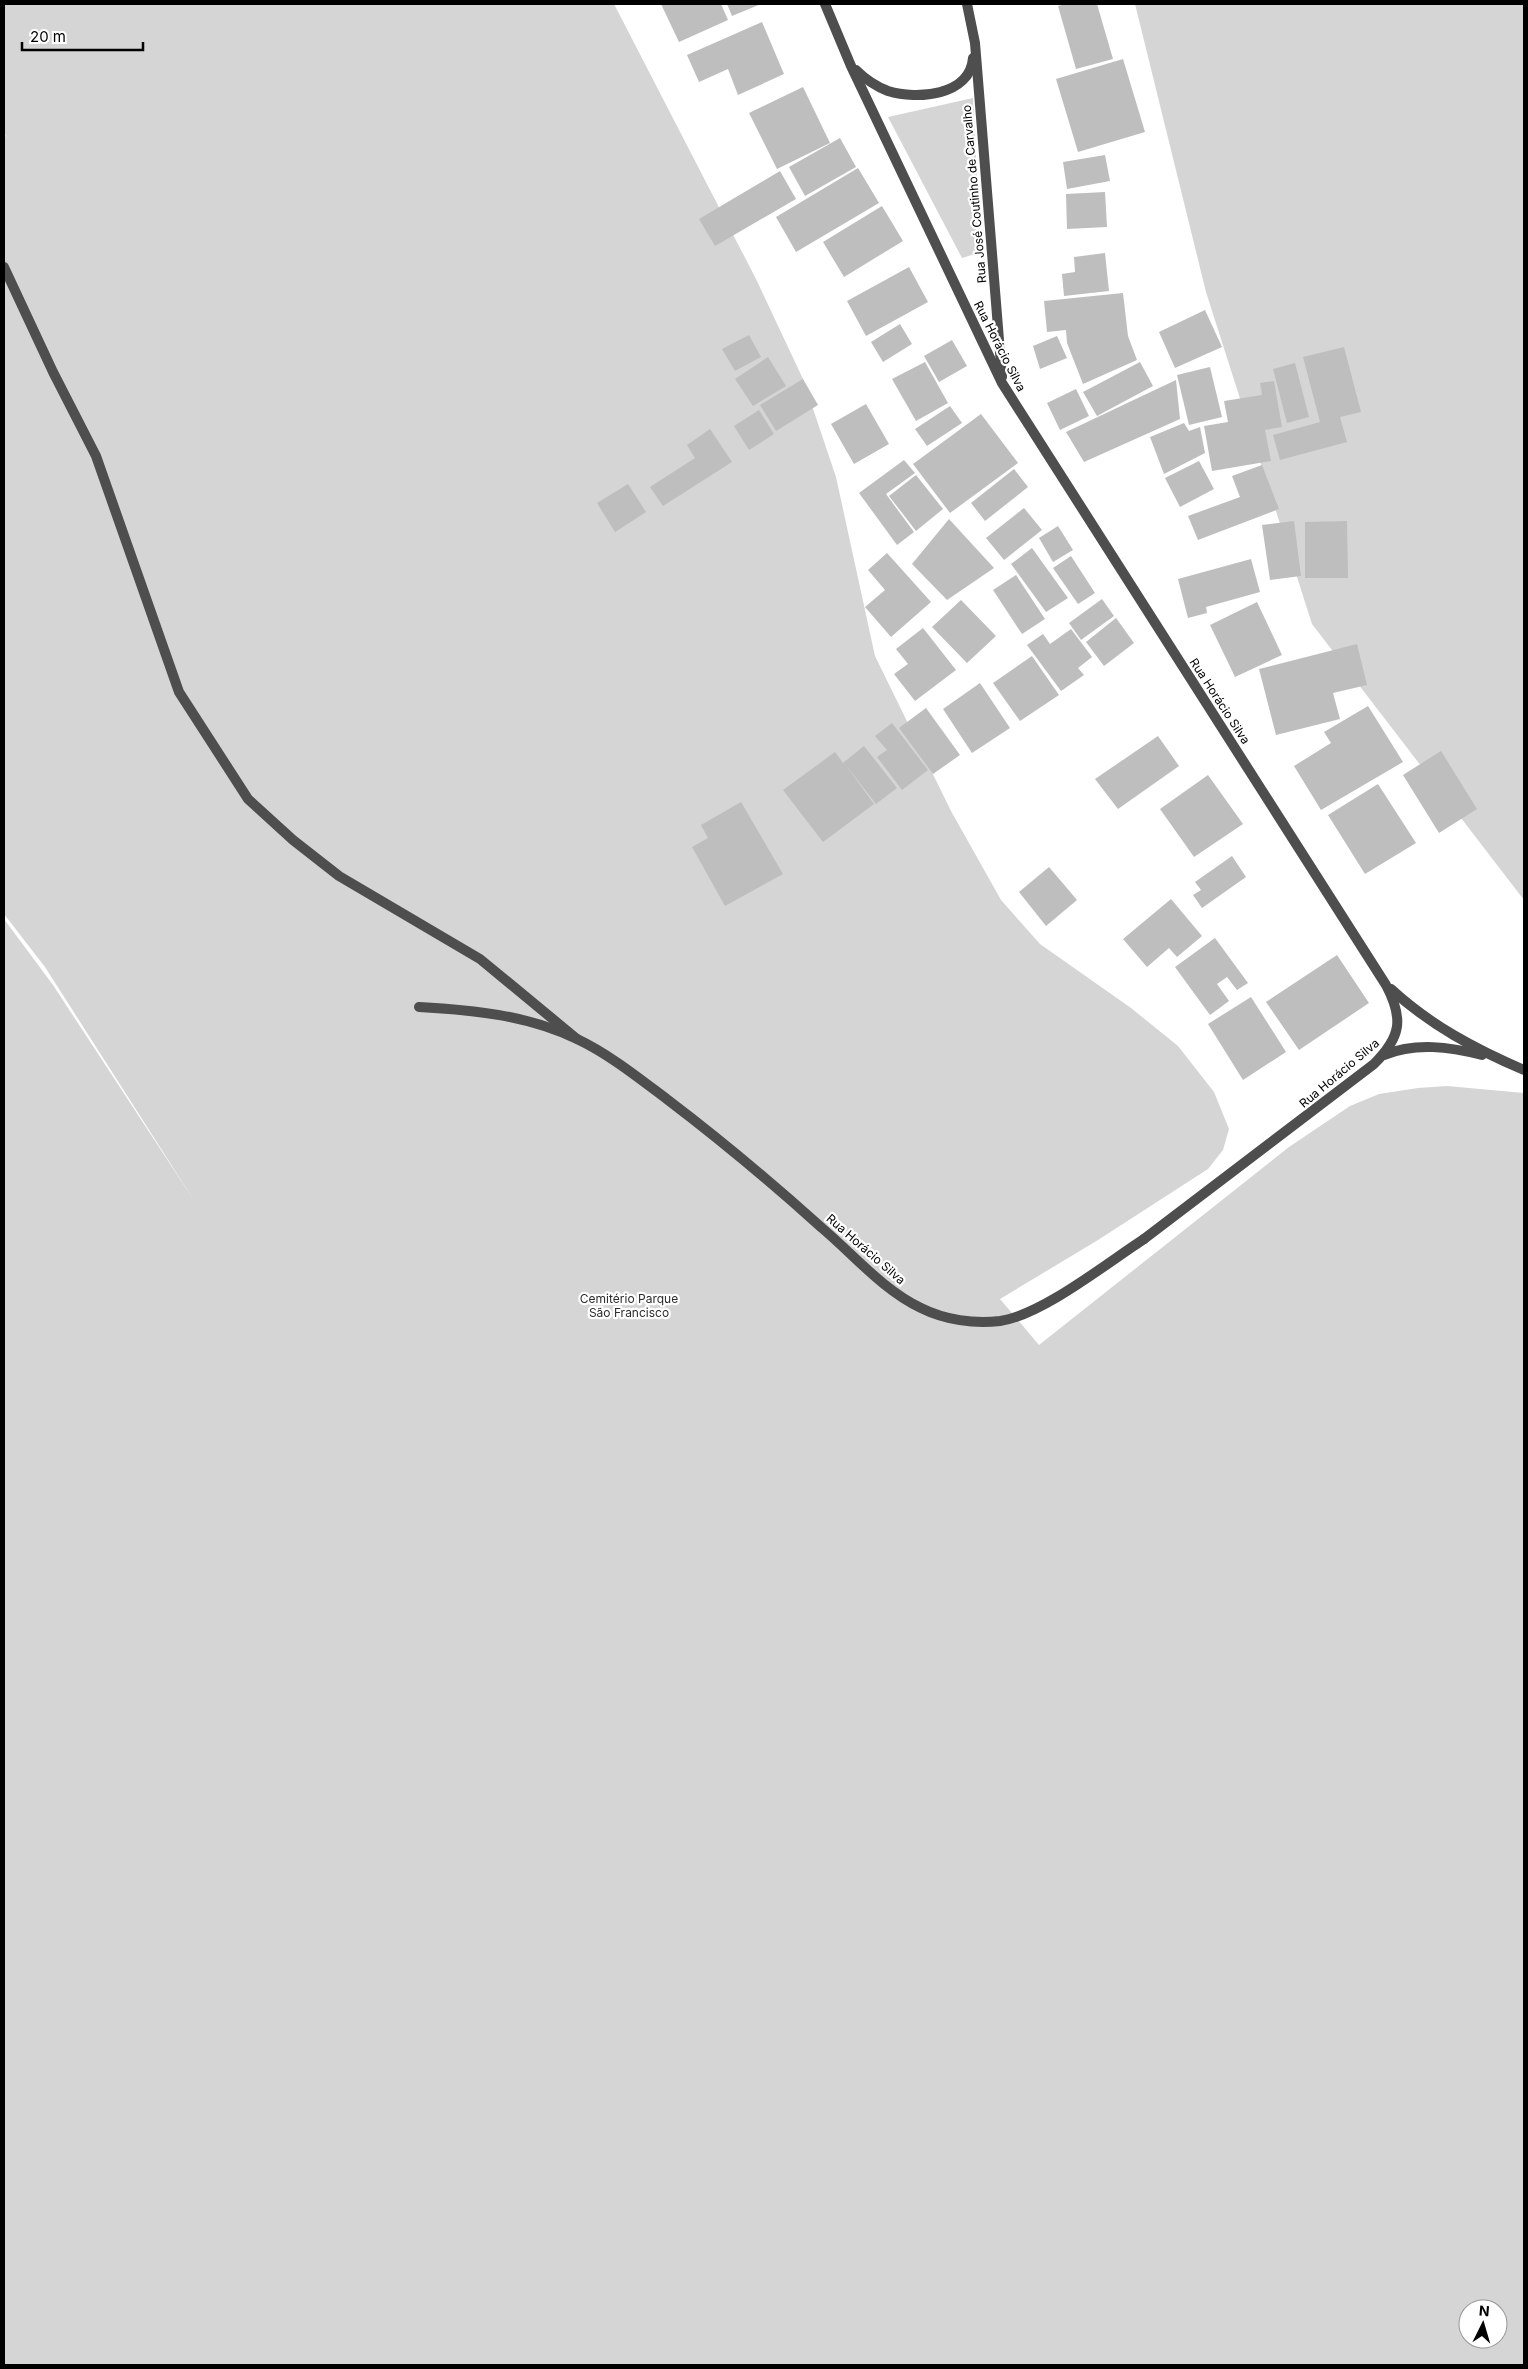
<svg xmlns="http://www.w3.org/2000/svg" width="1528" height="2369" viewBox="0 0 1528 2369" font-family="Inter,sans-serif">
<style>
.green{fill:#d5d5d5;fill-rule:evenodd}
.building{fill:#bebebe}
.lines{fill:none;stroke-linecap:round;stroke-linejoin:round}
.service{stroke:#4e4e4e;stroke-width:10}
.minor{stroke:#4e4e4e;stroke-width:10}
.labels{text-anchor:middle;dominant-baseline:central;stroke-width:4.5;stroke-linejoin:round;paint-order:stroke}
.street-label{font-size:12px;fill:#000;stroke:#fff}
.park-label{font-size:12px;fill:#2c2c2c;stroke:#fff}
</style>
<rect width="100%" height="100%" fill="#fff"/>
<g class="green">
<path d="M4,4H614L756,279L803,379L836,477L875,656L951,811L1001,900L1040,944L1131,1008L1178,1046L1214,1092L1229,1129L1223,1150L1208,1169L1098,1240L1000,1299L1039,1345L1289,1147L1350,1106L1379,1094L1418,1088L1447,1086L1524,1093V2365H4V919L53,985L195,1202L45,967L4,914V134L8,138L4,133ZM1468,2309H1498V2339H1468Z"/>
<polygon points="1135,4 1524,4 1524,900 1312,624 1206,292"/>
<polygon points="973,98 981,252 962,258 888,117"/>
</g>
<g class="building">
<polygon points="661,4 721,4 728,20 679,42"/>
<polygon points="727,4 761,4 732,16"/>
<polygon points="1066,4 1097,4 1113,59 1076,69 1058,6"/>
<polygon points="762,22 784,74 738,95 728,69 699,82 687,55"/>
<polygon points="1123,59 1145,132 1078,152 1056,79"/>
<polygon points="803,87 830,143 777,169 749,113"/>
<polygon points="840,138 856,167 805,196 789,167"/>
<polygon points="1105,155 1110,181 1067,189 1063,162"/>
<polygon points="858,168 879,203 796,252 776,217"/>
<polygon points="780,171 796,199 715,246 699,219"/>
<polygon points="1105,192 1107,227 1067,229 1066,194"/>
<polygon points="882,206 903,241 844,277 823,242"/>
<polygon points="1105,253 1109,291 1064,296 1062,274 1075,272 1074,257"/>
<polygon points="909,267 928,302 866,336 847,301"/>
<polygon points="1123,293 1128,336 1137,360 1083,384 1067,343 1066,330 1047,332 1044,301"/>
<polygon points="1205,310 1222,347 1175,368 1159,332"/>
<polygon points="900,324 912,344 883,362 871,342"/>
<polygon points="749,335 761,357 735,371 722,349"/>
<polygon points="1057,336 1067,358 1040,369 1033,346"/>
<polygon points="952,340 967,366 939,382 924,356"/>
<polygon points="1344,347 1361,412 1340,417 1347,442 1280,460 1273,435 1320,422 1303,357"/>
<polygon points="768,357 786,386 753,406 735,379"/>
<polygon points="925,362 948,403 916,421 892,379"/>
<polygon points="1140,362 1153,386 1097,416 1083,392"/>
<polygon points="1295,363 1309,417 1287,423 1273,369"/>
<polygon points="1210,367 1222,417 1189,425 1177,375"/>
<polygon points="803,379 818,405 776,431 760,405"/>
<polygon points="1176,380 1180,419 1084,462 1066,432"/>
<polygon points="1274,381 1282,427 1265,430 1271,461 1212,471 1204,426 1228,422 1224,401 1262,395 1260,383"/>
<polygon points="1076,389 1089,416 1060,430 1047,403"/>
<polygon points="866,404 889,444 854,464 831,424"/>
<polygon points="950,406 962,423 927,446 915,429"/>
<polygon points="759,410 774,434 749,450 734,426"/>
<polygon points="981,414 1018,463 950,513 913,464"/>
<polygon points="1184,423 1189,431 1200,427 1205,453 1164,474 1150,437"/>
<polygon points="710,429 732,462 663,506 650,487 695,458 687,445"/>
<polygon points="904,460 915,473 886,494 914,532 897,545 859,493"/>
<polygon points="1199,461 1214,489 1180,507 1165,478"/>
<polygon points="1262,465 1279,509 1198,540 1188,516 1240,497 1232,476"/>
<polygon points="1014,469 1028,487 985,521 971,503"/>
<polygon points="916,475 943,509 916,531 889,496"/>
<polygon points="628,484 646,512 615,532 597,503"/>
<polygon points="1024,508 1042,530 1004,560 986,538"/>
<polygon points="949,519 994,568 947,600 912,564"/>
<polygon points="1294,521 1301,576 1270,580 1262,525"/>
<polygon points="1347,521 1348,578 1305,578 1305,522"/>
<polygon points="1058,526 1073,550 1053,562 1039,538"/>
<polygon points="1032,548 1068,598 1046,612 1011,564"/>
<polygon points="887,553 931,602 891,637 865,607 885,590 868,570"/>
<polygon points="1071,556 1095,593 1078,604 1053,568"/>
<polygon points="1251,559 1260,592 1206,607 1207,613 1188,618 1178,579"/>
<polygon points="1016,575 1045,619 1022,634 993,590"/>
<polygon points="1102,599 1114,616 1081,640 1069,623"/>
<polygon points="961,600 996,636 967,663 932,627"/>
<polygon points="1257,602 1282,655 1235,677 1210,625"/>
<polygon points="1116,618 1134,643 1104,666 1086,642"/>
<polygon points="923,628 956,670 915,701 894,674 908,664 896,649"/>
<polygon points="1071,629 1092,657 1078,668 1084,675 1061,691 1027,645 1043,634 1050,644"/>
<polygon points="1357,644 1367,685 1333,693 1340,719 1276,735 1259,669"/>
<polygon points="1032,656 1059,695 1020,721 993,683"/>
<polygon points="980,683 1010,728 972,753 943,709"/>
<polygon points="1368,706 1403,762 1321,810 1294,766 1331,743 1324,732"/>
<polygon points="926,708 960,755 933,774 899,728"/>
<polygon points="892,723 928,770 902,790 877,757 887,750 875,736"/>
<polygon points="1158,736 1179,766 1118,809 1095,779"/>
<polygon points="864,746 897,788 876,804 845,764 874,804 823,842 783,790 835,752 843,763"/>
<polygon points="1441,751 1477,809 1439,833 1403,775"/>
<polygon points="1208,775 1243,824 1194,857 1160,809"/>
<polygon points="1378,784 1416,843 1365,874 1328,815"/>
<polygon points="741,802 783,874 725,906 692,847 708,838 701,825"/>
<polygon points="1232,856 1246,877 1202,908 1193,895 1201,890 1195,882"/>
<polygon points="1049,867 1077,900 1046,926 1019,892"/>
<polygon points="1171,899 1202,936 1177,957 1169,948 1147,967 1123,939"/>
<polygon points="1215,938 1248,983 1237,990 1227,977 1217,984 1229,1001 1210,1015 1175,967"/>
<polygon points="1337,955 1369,1003 1299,1050 1266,1002"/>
<polygon points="1251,997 1286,1052 1243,1080 1208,1024"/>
</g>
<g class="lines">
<g class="service">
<polyline points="4,267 53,372 96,456 179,692 248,799 293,840 339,876 480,959 577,1039"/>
<path d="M419,1007C473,1010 527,1015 577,1039C609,1054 640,1079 668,1100C722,1141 772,1183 822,1228C854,1255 883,1290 921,1308C945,1320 974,1324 1000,1321C1042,1315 1107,1263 1144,1239"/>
</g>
<g class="minor">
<path d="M825,4L851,66L1002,383L1386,985C1404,1019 1401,1037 1374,1064L1144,1239"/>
<polyline points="967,4 975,43 1002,377"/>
<path d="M856,70C865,79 875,86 888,91C917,100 970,96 973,58"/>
<path d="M1391,989C1430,1025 1475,1049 1524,1070"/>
<path d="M1384,1055C1416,1042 1450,1047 1482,1055"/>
</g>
</g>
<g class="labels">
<g class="street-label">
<text transform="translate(974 194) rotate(-95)">Rua José Coutinho de Carvalho</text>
<text transform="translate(1000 346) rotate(63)">Rua Horácio Silva</text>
<text transform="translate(1220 701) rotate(57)">Rua Horácio Silva</text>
<text transform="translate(1339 1073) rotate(-40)">Rua Horácio Silva</text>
<text transform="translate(866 1249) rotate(41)">Rua Horácio Silva</text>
</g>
<g class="park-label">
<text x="629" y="1298">Cemitério Parque<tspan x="629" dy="14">São Francisco</tspan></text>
</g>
</g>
<rect width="1528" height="2369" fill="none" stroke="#000000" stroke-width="10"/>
<g transform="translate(1483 2324) rotate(5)"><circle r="24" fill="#ffffff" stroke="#999999"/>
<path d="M0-4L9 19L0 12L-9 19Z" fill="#000000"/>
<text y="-8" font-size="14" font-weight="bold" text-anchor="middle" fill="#000000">N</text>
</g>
<path d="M22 42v8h121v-8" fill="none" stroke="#000000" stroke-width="2.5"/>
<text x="30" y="42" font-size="15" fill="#000000" stroke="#ffffff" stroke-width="4" paint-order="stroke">20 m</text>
</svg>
